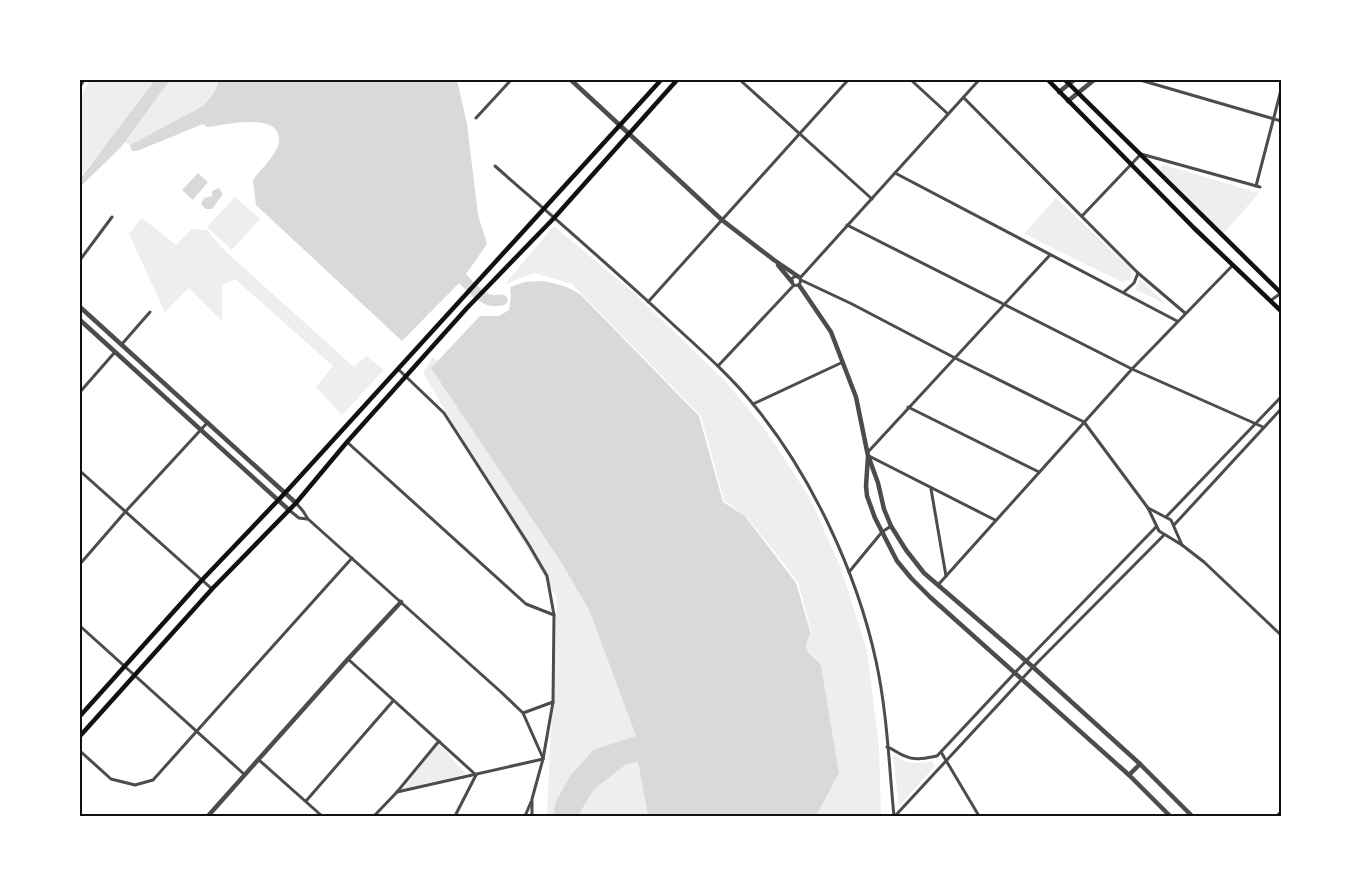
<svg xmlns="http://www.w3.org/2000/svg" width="1361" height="896" viewBox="0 0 1361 896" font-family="Karla,sans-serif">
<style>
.green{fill:#eee}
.water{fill:#d9d9d9}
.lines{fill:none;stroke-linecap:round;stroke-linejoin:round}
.river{stroke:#d9d9d9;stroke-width:11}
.minor{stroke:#4c4c4c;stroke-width:3}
.tertiary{stroke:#4c4c4c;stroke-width:4.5}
.secondary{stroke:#111;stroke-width:4.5}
.neatline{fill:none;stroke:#111;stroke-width:2}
</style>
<rect width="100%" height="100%" fill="#fff"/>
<g class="green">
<polygon points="91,80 155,80 115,134 80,177 80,97"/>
<polygon points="170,80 219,80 214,93 203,106 130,145 124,142"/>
<polygon points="1164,165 1259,193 1224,233 1161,171 1161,166"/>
<polygon points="235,197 260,219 232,250 207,227"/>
<polygon points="1056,198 1131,269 1131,279 1122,282 1024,234"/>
<polygon points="142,218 176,245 192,229 207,230 224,250 354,367 366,356 384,370 342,415 316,387 333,366 235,279 222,285 222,321 189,288 165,312 129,234"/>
<path d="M555,227L635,294L725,381L764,428L810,498L842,571L867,651L879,747L881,816H816L839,773L821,665C812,653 800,653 812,634L798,582L747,517L724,501L701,416L572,284L534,273L505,284L552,228Z"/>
<polygon points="1140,279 1166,304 1135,289"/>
<polygon points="433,357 437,362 432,368 561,562 589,610 636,736 624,740 556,801 553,816 547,816 557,598 423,373"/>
<polygon points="438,743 466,774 403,789"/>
<path d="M895,755C906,766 918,763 932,761L935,766L899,806L893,756Z"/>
<polygon points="638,762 648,816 578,816 594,789 627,764"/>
</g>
<g class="water">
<polygon points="155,80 170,80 121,147 80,187 80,179"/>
<path d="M219,80H457L467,124L478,215L487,244L462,280L402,341L256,205L253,180C260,170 272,159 277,148C279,144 280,138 278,133C269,114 225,125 207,127L203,124L137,151H132L130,145L203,106L214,93Z"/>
<polygon points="198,173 208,182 193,200 182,190"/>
<polygon points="219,188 223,194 212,209 206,209 201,204 204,198 212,196 212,191"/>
<path d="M541,281C556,283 568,286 581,295L699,416L723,502L745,516L796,583L811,634C800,652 811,653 821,665L839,773L816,816H648L638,762L627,764L594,789L578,816H553L556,801L571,775L593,750L636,736L589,610L561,562L431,368L480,316H499L509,310L511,297L510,287L525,282Z"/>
</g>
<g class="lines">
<path class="river" d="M453,266C458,275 479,298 490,300C493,301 499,300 502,300"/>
<g class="minor">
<polyline points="740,80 872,199"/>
<polyline points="911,80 948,114"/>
<polyline points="1140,80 1281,121"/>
<polyline points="964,98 1138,273 1185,313"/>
<polyline points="476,118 511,80"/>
<path d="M495,166C552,216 610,266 665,317C695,345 727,372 753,404C811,474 857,573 876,661C887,711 889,765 894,816"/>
<polyline points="895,173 1177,321"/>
<polyline points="1256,186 1281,90"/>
<polyline points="1082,216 1141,154 1260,187"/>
<polyline points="847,225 1132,369 1263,427"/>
<polyline points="80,260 112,217"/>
<circle cx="796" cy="281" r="4.5"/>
<polyline points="800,278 979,80"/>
<polyline points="801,280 852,304 955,358 1084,422 1148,508 1159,531 1182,545 1204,562 1281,635"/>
<polyline points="1124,292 1134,283 1138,273"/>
<polyline points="1270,301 1281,293"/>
<polyline points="648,302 848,80"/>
<polyline points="122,344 150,312"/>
<polyline points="718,366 794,285"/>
<polyline points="398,369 444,413 529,545 547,576 554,615 553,702 543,759 532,799 532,816"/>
<polyline points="80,392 115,352"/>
<polyline points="753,404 843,362"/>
<polyline points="908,407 1039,472"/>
<polyline points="347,442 526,604 554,615"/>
<polyline points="868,452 1050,255"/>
<polyline points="869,456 995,520"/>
<polyline points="80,471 212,589"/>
<polyline points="931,489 946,576"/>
<polyline points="296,503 303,511 308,519 501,692 523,713 543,758"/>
<polyline points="1148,508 1171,520 1182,545"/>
<polyline points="289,510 299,518 307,519"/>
<polyline points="1166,517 1281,397"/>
<polyline points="1174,525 1281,409"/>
<polyline points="80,564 126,511 208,422"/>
<polyline points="849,572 882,532 891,526"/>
<polyline points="938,585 1132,369 1233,265"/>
<polyline points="80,626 245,775"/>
<polyline points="348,659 476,775"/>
<polyline points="523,713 553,702"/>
<path d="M887,747C894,749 898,754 905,756C915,761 926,758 937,756L1026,661L1156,527"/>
<polyline points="80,751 111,779 135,785 153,780 352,558"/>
<polyline points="941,752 979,816"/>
<polyline points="259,760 322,816"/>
<polyline points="397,792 543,759"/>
<polyline points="306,801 393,701"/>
<polyline points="374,816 397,792 439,741"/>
<polyline points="455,816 476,775"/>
<polyline points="525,816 531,802"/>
<polyline points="895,816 1033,667 1164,535"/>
</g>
<g class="tertiary">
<polyline points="571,80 722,220 774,260 799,277"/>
<polyline points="80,85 83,80"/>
<polyline points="1059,92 1074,80"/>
<polyline points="1068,101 1094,80"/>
<polyline points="778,265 792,282"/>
<polyline points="799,285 831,332 856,397 868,456 866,486 867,496 875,518 897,561 911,578 930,597 1129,775 1170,816"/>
<polyline points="80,307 296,503"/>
<polyline points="80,320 289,510"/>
<polyline points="869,458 878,483 884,509 891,526 906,550 924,573 1033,667 1140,764 1192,816"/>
<polyline points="1129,775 1140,764"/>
<polyline points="208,816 348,659 401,602"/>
</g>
<g class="secondary">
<polyline points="1048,80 1194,228 1281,311"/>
<polyline points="1065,80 1281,293"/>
<polyline points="80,716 202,580 285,493 661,80"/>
<polyline points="80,736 212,589 296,503 347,442 467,308 554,218 677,80"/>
<polyline points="1278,816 1281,813"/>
</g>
</g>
<rect width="1361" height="896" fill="none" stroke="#ffffff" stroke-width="162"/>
<rect x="81" y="81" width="1199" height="734" class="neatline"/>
</svg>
